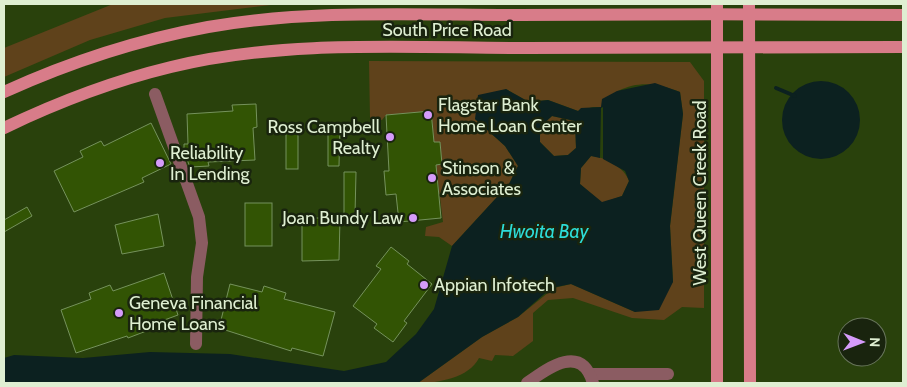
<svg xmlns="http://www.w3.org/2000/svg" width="907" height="387" viewBox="0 0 907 387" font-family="Cabin,sans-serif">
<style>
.green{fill:#5f421b}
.water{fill:#0c2120;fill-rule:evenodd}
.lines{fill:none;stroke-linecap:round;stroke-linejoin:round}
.stream{stroke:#0c2120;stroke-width:4}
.building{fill:#325404;stroke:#75925c}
.minor{stroke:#8b5c62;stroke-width:12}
.major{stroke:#d87c89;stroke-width:12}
.poi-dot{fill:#d59bfa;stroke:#19240e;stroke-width:2}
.labels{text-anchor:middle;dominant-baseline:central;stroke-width:5;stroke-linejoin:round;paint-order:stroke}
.street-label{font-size:18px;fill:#dfefd2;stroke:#19240e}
.poi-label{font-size:18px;fill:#dfefd2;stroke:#19240e;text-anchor:start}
.water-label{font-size:19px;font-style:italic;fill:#2dddd7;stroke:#19240e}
</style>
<rect width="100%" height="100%" fill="#29410c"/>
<g class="green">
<polygon points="113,4 335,4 271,5 165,18 90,40 4,77 4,48"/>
<path d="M369,61L690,62L704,81V308L682,307L664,320L632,318L573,298L548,300L533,313V341L513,356L495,355L492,361L479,358C469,378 438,383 418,383L482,337L518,317L554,288L571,284L635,312L673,282L670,226L683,114L680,92C659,84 640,80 618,91C612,94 606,102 601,107H593L578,111L548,100L529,102L506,89L475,119L505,146L518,166L509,184L452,246L439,237L425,236L426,227L443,222L436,165L442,164L440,142L429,143V140H434L431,111L386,115L382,120L370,118Z"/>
<polygon points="552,116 575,121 576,148 568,155 554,156 540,142 540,127"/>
<path d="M591,156C605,157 624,167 629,181L622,196L602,203L580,184L581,168Z"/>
</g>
<g class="water">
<circle cx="821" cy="120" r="39"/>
<path d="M655,83L680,92L683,114L670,226L673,282L659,310L635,312L571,284L551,288L518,317L482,337L418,383H4V358L14,355L83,358L150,352L230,354L344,371L386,362L416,334L434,309L452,246L509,184L518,166L505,146L475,119L478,95L506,89L529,102L548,100L578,111L581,108L601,107L602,99L617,91ZM603,107V159L625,171L629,181L622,196L602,202L580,184L581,168L591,156L600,158L601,108ZM552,116L575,121L576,148L568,155L554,156L540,142V127Z"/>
</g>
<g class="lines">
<polyline class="stream" points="776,88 795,96"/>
</g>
<g class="building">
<polygon points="256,104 257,127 253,128 255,160 208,162 209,166 190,167 184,152 184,144 188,144 187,114 233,111 232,105"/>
<polygon points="431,111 434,142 440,142 442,164 436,165 441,218 399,222 396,194 386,195 384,171 389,171 386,115"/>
<polygon points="151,123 171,164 142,178 144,182 74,212 54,171 83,157 80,151 101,141 104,146"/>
<polygon points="328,124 340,124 339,166 328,166"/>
<rect x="286" y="126" width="12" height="43"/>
<polygon points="344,172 356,172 355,215 344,215"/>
<rect x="245" y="203" width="27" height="43"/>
<polygon points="27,207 32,216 4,232 4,220"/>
<polygon points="158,214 164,246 122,254 115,225"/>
<polygon points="302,218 340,218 339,260 302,261"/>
<polygon points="391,247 409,261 407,264 432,284 404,321 407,323 393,342 374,328 377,324 353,306 381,269 376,266"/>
<polygon points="164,273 178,315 148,326 149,330 128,338 127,336 76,353 61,310 91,299 89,293 110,285 113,291"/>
<polygon points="230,284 262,292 264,286 286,293 284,299 335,312 323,356 292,348 291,351 219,328"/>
</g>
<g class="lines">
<g class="minor">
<polyline points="155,94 199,217 202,243 197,277 196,344"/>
<polyline points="590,374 668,374"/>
<path d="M527,383C548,368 581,343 593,383"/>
</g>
<g class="major">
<polyline points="749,4 750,383"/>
<path d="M4,92C70,62 137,40 208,27C310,9 416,15 519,15C647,14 775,14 903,15"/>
<path d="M4,128C58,102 113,81 171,67C284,39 412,48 527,48C653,47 778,47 903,47"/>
<polyline points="717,383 717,4"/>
</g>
</g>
<g class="poi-dot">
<circle cx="428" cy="115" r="5"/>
<circle cx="390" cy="137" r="5"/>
<circle cx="160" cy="163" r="5"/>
<circle cx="432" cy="178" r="5"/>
<circle cx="413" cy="218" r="5"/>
<circle cx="424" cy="285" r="5"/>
<circle cx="119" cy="313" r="5"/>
</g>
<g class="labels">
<g class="street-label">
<text x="447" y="30">South Price Road</text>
<text transform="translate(700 193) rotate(-90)">West Queen Creek Road</text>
</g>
<g class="poi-label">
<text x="438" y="105">Flagstar Bank<tspan x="438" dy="21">Home Loan Center</tspan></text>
<text x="380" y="127" text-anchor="end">Ross Campbell<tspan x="380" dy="21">Realty</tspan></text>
<text x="170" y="153">Reliability<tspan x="170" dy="21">In Lending</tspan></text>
<text x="442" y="168">Stinson &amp;<tspan x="442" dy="21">Associates</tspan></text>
<text x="403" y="218" text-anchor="end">Joan Bundy Law</text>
<text x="434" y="285">Appian Infotech</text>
<text x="129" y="303">Geneva Financial<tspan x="129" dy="21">Home Loans</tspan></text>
</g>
<g class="water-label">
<text x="544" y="231">Hwoita Bay</text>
</g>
</g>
<rect width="907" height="387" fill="none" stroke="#dfefd2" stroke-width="10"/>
<g transform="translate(862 342) rotate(91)"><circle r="24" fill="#19240e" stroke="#68755c"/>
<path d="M0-4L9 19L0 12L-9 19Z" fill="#d59bfa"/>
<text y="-8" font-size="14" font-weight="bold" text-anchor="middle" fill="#dfefd2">N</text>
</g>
</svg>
